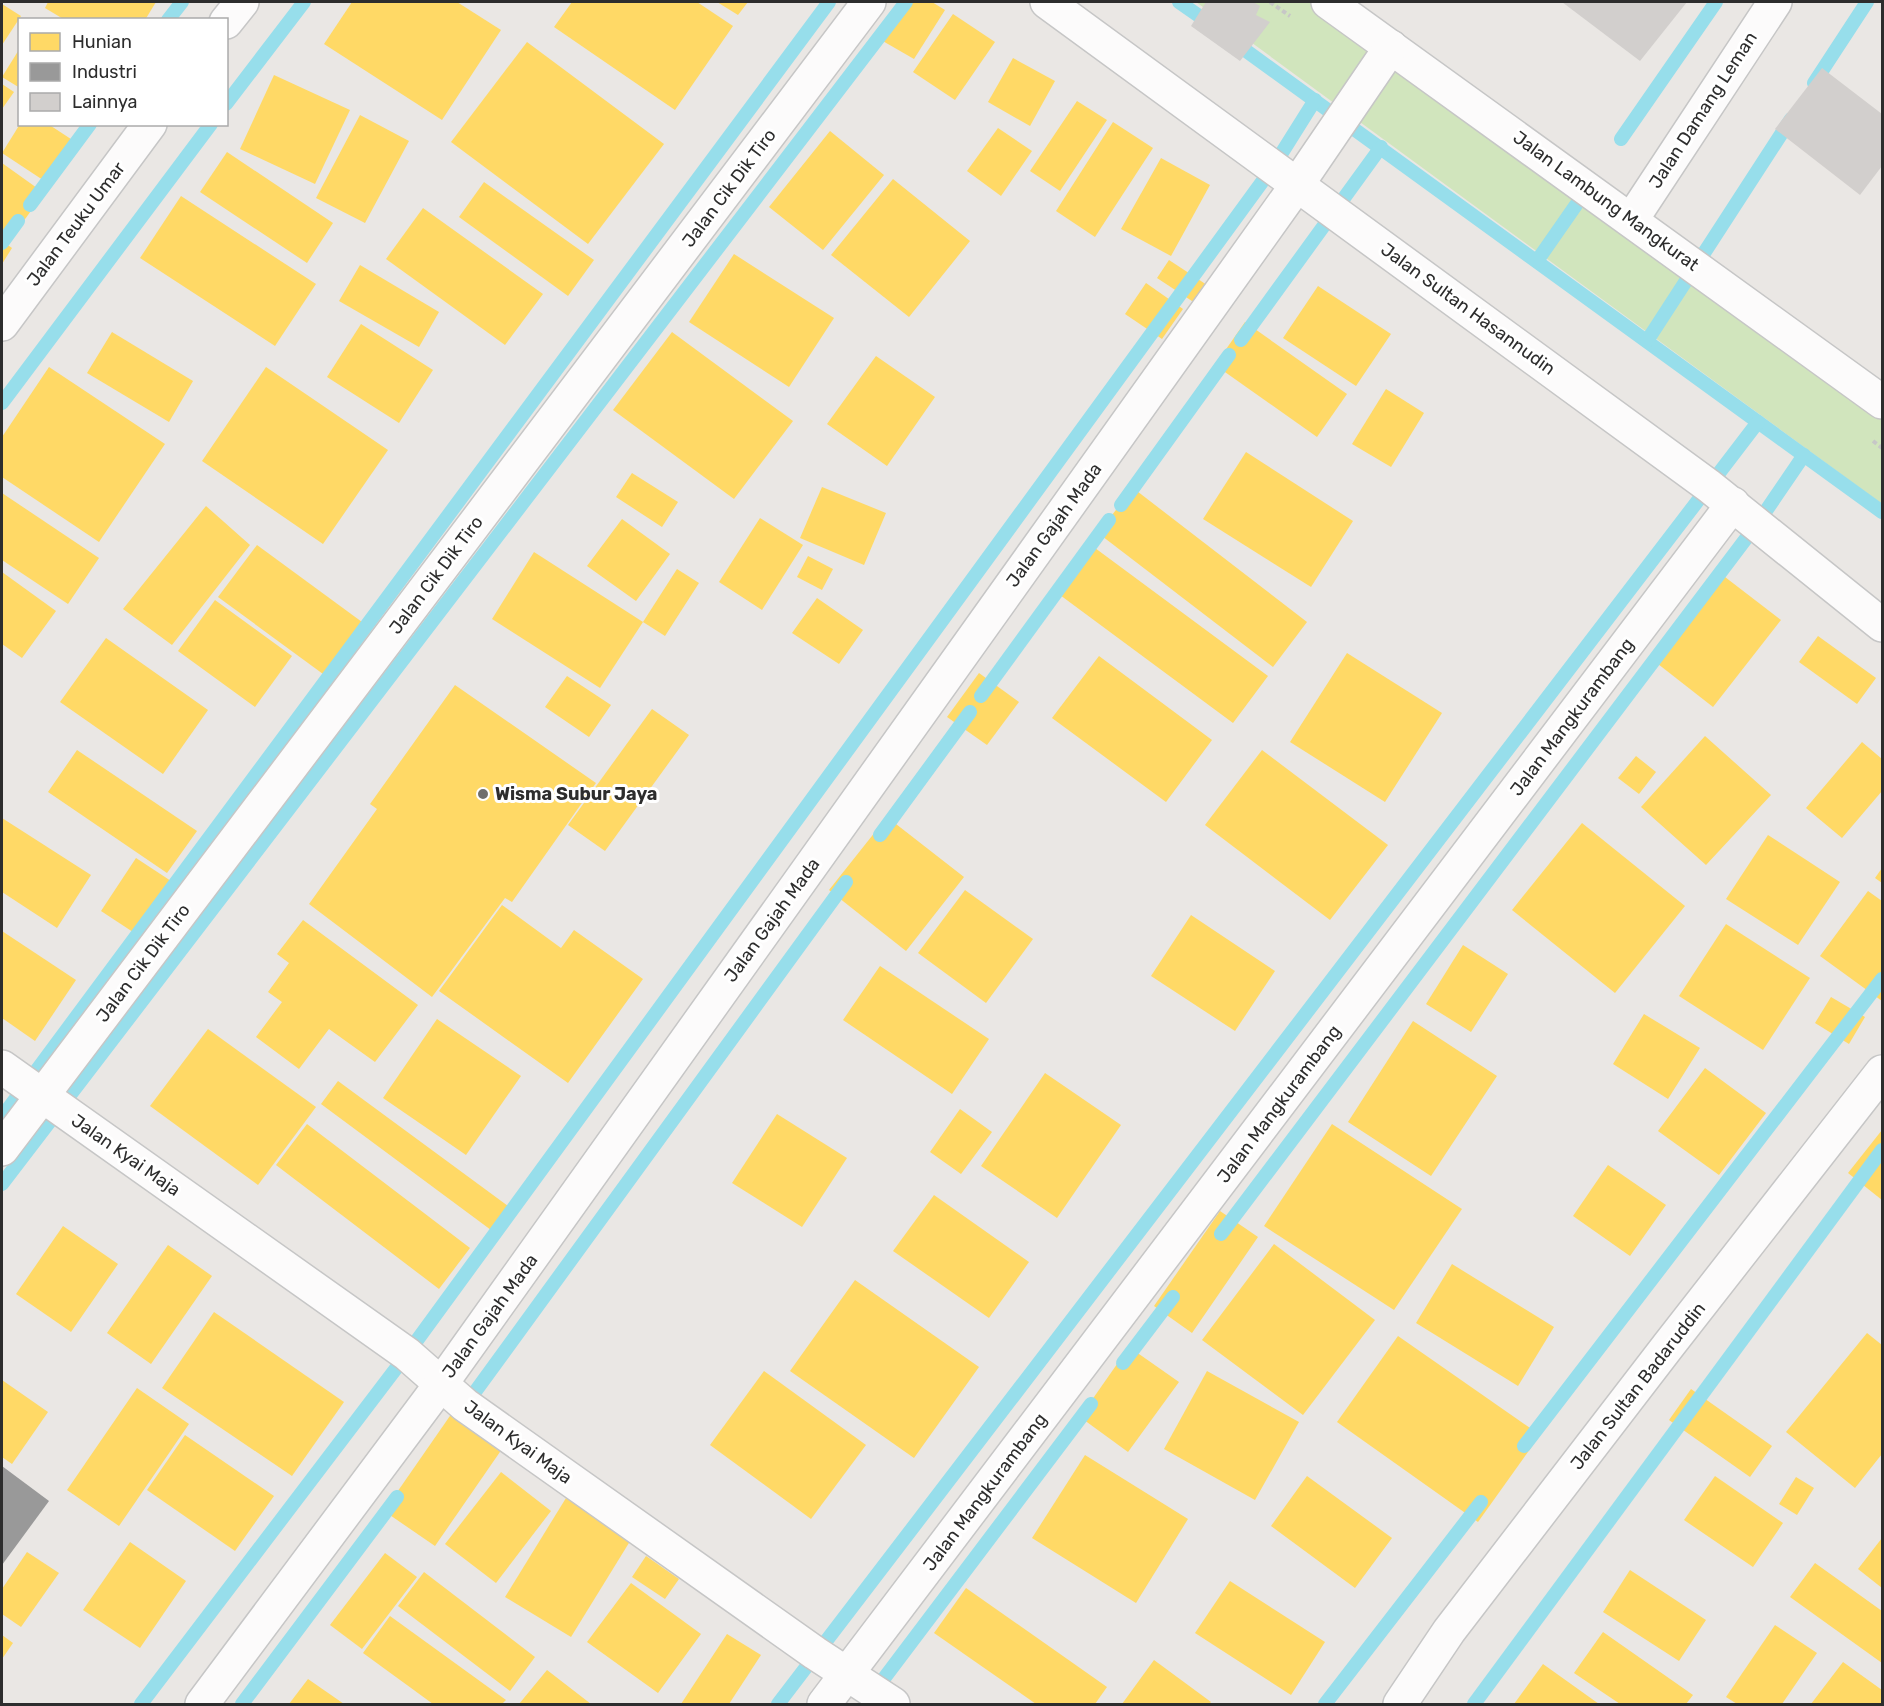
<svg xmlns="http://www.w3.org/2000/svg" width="1884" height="1706" viewBox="0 0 1884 1706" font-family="Rubik,sans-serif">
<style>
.green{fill:#d1e5bd}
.homes{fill:#ffd966}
.industry{fill:#999}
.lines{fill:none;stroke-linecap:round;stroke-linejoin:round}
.stream{stroke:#97deeb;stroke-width:14}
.building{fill:#d2cfcd}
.minor-casing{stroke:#c6c6c6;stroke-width:36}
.path{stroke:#c7c7c7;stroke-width:4;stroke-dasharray:4.5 3;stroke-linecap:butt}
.minor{stroke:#fcfbfb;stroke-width:33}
.poi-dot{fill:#6f6e6d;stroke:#fff;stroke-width:2}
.labels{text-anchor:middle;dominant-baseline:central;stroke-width:6;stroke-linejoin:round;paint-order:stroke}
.street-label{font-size:18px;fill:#2d2d2d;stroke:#fff}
.poi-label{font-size:18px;font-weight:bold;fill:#2d2d2d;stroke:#fff;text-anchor:start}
</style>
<rect width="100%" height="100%" fill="#eae7e4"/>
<polygon class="green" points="1196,2 1311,2 1882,416 1882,504"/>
<g class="homes">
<polygon points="48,2 156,2 145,20 65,20 45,8"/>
<polygon points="352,2 457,2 501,30 442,120 324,44"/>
<polygon points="572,2 697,2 733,26 675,110 554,27"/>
<polygon points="717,2 748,2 738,15"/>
<polygon points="906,2 932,2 945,10 914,59 881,40"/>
<polygon points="2,4 21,16 2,45"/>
<polygon points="953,14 995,42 955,100 913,72"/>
<polygon points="527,42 664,144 588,244 451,142"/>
<polygon points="20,48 20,88 2,77"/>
<polygon points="1013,58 1055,81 1030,126 988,102"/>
<polygon points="274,75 350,110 315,184 240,149"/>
<polygon points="2,84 14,92 2,109"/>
<polygon points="1077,101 1107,120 1060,191 1030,171"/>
<polygon points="360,115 409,141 365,223 316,198"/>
<polygon points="1113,122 1153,148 1095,237 1056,211"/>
<polygon points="20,124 48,124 77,143 49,184 2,153"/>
<polygon points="998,128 1032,151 1001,196 967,171"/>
<polygon points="830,131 884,175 823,250 769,207"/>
<polygon points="227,152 333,223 307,263 200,192"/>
<polygon points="1161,158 1210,185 1171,256 1121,229"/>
<polygon points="2,163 44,193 12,237 2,230"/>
<polygon points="893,179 970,241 909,317 831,255"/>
<polygon points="484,182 594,260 568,296 459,217"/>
<polygon points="181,196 316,284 275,346 140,258"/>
<polygon points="423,208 543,294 505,345 386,259"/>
<polygon points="2,241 12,248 2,264"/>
<polygon points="734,254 834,318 789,387 689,322"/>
<polygon points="1169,260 1207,285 1195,303 1157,278"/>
<polygon points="360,265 439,312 419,347 339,301"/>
<polygon points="1146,283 1183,309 1162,339 1125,314"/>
<polygon points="1318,286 1391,334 1356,386 1283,338"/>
<polygon points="1245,322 1347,394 1317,437 1215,365"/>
<polygon points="361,324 433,370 399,423 327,377"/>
<polygon points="112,332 193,381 169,422 87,373"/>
<polygon points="672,332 793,421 734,499 613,410"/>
<polygon points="876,356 935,397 887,466 827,424"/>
<polygon points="49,367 165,444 99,542 2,477 2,437"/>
<polygon points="266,367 388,450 323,544 202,461"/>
<polygon points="1386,389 1424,413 1391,467 1352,444"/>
<polygon points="1246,452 1353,521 1311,587 1203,519"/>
<polygon points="632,473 678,502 662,527 616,497"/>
<polygon points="822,487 886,513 864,565 800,538"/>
<polygon points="1133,488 1307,622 1273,667 1098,533"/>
<polygon points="2,493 99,558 68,604 2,560"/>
<polygon points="206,506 250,545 172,645 123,609"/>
<polygon points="760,518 803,545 762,610 719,582"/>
<polygon points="622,519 670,554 636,601 587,566"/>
<polygon points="257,545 362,622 323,674 218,597"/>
<polygon points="1095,548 1268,676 1233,723 1060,595"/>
<polygon points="534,552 643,622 600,688 492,619"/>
<polygon points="808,556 833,569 822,590 797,577"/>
<polygon points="677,569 699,583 665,636 643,622"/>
<polygon points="2,572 56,611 22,658 2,644"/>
<polygon points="1725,577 1781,620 1713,707 1658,664"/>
<polygon points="817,598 863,630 839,664 792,633"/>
<polygon points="215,600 292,656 255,707 178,651"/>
<polygon points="1818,636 1876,678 1857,704 1799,662"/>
<polygon points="106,638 208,710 163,774 60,702"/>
<polygon points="1347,653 1442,713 1385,802 1290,742"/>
<polygon points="1099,656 1212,740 1166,802 1052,718"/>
<polygon points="979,673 1019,702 987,745 947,717"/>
<polygon points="567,676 611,705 589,737 545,707"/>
<polygon points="455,685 596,783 512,902 505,898 432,997 309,904 377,809 370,804"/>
<polygon points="652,709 689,735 605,851 568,825"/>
<polygon points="1705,736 1771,795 1706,865 1641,807"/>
<polygon points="1862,742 1882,759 1882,791 1842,838 1806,808"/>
<polygon points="77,750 197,831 167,873 48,792"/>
<polygon points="1262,750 1388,845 1330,920 1205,825"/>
<polygon points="1636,756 1656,772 1639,794 1618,778"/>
<polygon points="887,817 964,877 906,951 829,890"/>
<polygon points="2,818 91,875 57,928 2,892"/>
<polygon points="1582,823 1685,906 1615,993 1512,910"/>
<polygon points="1768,835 1840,882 1798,945 1726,899"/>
<polygon points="136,858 171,881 136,934 101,911"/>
<polygon points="1882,868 1882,883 1875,878"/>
<polygon points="965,890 1033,939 986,1003 918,953"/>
<polygon points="1868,891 1882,901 1882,1001 1820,956"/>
<polygon points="502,905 561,948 574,930 643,979 568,1083 439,991"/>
<polygon points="1191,915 1275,971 1235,1031 1151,976"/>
<polygon points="303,920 418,1005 375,1062 329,1029 299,1069 256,1037 282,1002 268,992 289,963 277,954"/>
<polygon points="1726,924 1810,978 1763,1050 1679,996"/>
<polygon points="2,931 76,980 35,1041 2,1018"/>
<polygon points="1463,945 1508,974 1471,1032 1426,1004"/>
<polygon points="880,966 989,1039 952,1094 843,1020"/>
<polygon points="1831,997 1865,1017 1849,1044 1815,1023"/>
<polygon points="1644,1014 1700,1048 1668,1099 1613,1064"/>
<polygon points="437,1019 521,1076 466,1155 383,1098"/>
<polygon points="1413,1021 1497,1076 1431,1176 1348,1122"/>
<polygon points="208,1029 316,1107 258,1185 150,1106"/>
<polygon points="1705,1068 1766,1113 1719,1175 1658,1131"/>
<polygon points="1045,1073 1121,1125 1057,1218 981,1166"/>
<polygon points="338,1081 508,1206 491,1230 321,1104"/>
<polygon points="960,1109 992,1132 961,1174 930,1152"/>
<polygon points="777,1114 847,1158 802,1227 732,1183"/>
<polygon points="307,1124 470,1248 439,1289 276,1165"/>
<polygon points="1332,1124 1462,1209 1394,1310 1264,1226"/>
<polygon points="1882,1130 1882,1200 1848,1173"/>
<polygon points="1608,1165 1666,1205 1630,1256 1573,1216"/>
<polygon points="934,1195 1029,1262 989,1318 893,1251"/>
<polygon points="1220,1211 1258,1237 1192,1333 1154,1306"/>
<polygon points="63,1226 118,1264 71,1332 16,1294"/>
<polygon points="1274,1244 1375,1320 1303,1415 1202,1340"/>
<polygon points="168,1245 212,1276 151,1364 107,1333"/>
<polygon points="1452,1264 1554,1327 1518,1386 1416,1323"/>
<polygon points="855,1280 979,1367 914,1458 790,1371"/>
<polygon points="214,1312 344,1402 292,1476 162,1388"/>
<polygon points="1867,1333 1882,1345 1882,1454 1855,1488 1786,1432"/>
<polygon points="1398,1336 1540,1435 1478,1522 1337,1422"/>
<polygon points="1129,1347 1179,1382 1128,1452 1080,1417"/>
<polygon points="764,1371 866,1445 811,1519 710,1445"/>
<polygon points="1207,1371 1299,1422 1255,1500 1164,1449"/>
<polygon points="2,1380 48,1412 12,1464 2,1457"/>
<polygon points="137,1388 189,1424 119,1526 67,1490"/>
<polygon points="1691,1389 1772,1446 1750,1477 1669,1420"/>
<polygon points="452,1413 502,1449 435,1546 384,1511"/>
<polygon points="185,1435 274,1496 235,1551 147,1490"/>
<polygon points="1085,1455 1188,1519 1136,1603 1032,1538"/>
<polygon points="501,1472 551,1511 496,1583 445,1544"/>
<polygon points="1307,1476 1392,1538 1355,1588 1271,1526"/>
<polygon points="1715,1476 1783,1523 1753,1567 1684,1520"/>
<polygon points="1796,1477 1814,1488 1797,1515 1779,1504"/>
<polygon points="566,1498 632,1538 571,1637 505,1597"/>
<polygon points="1882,1538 1882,1588 1858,1569"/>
<polygon points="130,1542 186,1581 140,1648 83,1610"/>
<polygon points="27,1552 59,1573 21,1627 2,1614 2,1589"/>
<polygon points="385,1553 417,1577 362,1649 330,1625"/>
<polygon points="646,1556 679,1579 665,1599 632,1577"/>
<polygon points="1815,1563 1882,1611 1882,1663 1790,1597"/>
<polygon points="1630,1570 1706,1620 1679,1661 1603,1612"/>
<polygon points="424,1572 535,1657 510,1691 398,1606"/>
<polygon points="1230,1581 1325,1642 1291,1695 1195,1633"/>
<polygon points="631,1583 701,1634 658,1693 587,1642"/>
<polygon points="966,1588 1107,1687 1095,1704 1036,1704 934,1633"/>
<polygon points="390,1616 506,1700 502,1704 433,1704 363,1653"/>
<polygon points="1775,1625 1817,1653 1782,1704 1737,1704 1726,1697"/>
<polygon points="1603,1632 1693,1695 1686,1704 1620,1704 1574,1673"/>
<polygon points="727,1634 761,1655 729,1704 681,1704"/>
<polygon points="2,1635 13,1643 2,1659"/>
<polygon points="1154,1660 1211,1702 1209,1704 1122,1704"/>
<polygon points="1843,1662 1882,1690 1882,1704 1811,1704"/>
<polygon points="1543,1664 1599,1704 1514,1704"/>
<polygon points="547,1670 591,1704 519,1704"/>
<polygon points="308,1679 344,1704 289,1704"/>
</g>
<polygon class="industry" points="2,1466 49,1501 2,1565"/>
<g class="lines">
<g class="stream">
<polyline points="1179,2 1212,25"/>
<polyline points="168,20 182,2"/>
<polyline points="1234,42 1882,512"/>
<polyline points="1814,83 1867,2"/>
<polyline points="226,104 304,2"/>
<polyline points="1621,139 1716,2"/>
<polyline points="30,205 90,124"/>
<polyline points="2,243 18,221"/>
<polyline points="1537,261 1576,205"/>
<polyline points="1241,340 1381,147"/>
<polyline points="1647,341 1791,119"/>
<polyline points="2,403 211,124"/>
<polyline points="1121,505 1229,355"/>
<polyline points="981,696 1109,520"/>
<polyline points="880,835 970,712"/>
<polyline points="2,1117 829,2"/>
<polyline points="2,1184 906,2"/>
<polyline points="1221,1234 1757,524 1804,455"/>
<polyline points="1123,1363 1173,1297"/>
<polyline points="464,1407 846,882"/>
<polyline points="1524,1446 1882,979"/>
<polyline points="873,1693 1091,1404"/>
<polyline points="141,1704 407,1354 1273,167 1315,100"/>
<polyline points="242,1704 397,1497"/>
<polyline points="778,1704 1758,422"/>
<polyline points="1325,1704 1481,1502"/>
<polyline points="1474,1704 1882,1150"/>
</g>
</g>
<g class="building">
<polygon points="1206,2 1253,2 1260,6 1256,15 1270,22 1240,61 1191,26"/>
<polygon points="1562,2 1687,2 1640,61"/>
<polygon points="1822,68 1882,114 1882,166 1860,195 1775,129"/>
</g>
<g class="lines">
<g class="minor-casing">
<g id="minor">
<polyline points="1047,2 1709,486 1882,625"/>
<polyline points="1328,2 1882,402"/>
<polyline points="226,22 242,2"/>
<polyline points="1632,219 1775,2"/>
<polyline points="2,324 150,124"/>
<polyline points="2,1067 407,1354 465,1405 815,1653 893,1704"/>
<polyline points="2,1149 869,2"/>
<polyline points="202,1704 441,1384 1297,185 1391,47"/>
<polyline points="824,1704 1733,504"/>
<polyline points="1400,1704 1449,1631 1668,1346 1882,1072"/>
</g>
</g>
<g class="path">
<polyline points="1270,2 1290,16"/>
<polyline points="1873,441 1882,448"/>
</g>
<use href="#minor" class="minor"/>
</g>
<circle class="poi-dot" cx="483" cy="794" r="6"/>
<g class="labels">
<g class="street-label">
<text transform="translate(1703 110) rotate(-57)">Jalan Damang Leman</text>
<text transform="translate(729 188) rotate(-53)">Jalan Cik Dik Tiro</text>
<text transform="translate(1606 201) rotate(36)">Jalan Lambung Mangkurat</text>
<text transform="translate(76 224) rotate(-53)">Jalan Teuku Umar</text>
<text transform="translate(1468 309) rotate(36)">Jalan Sultan Hasannudin</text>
<text transform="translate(1054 525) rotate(-54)">Jalan Gajah Mada</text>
<text transform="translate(436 575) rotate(-53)">Jalan Cik Dik Tiro</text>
<text transform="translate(1572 717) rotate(-53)">Jalan Mangkurambang</text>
<text transform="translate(772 920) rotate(-54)">Jalan Gajah Mada</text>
<text transform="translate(143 963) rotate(-53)">Jalan Cik Dik Tiro</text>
<text transform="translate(1279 1104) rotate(-53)">Jalan Mangkurambang</text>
<text transform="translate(126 1155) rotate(35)">Jalan Kyai Maja</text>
<text transform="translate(490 1316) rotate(-54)">Jalan Gajah Mada</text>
<text transform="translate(1638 1386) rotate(-52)">Jalan Sultan Badaruddin</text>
<text transform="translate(518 1442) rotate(36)">Jalan Kyai Maja</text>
<text transform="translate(985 1492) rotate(-53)">Jalan Mangkurambang</text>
</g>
<g class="poi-label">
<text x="495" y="794">Wisma Subur Jaya</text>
</g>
</g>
<rect width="1884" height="1706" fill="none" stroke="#2d2d2d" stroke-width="6"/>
<rect x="18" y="18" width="210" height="108" fill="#ffffff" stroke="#ababab" stroke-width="1.5"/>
<rect x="30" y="33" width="30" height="18" fill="#ffd966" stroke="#ababab" stroke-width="1.5"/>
<text x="72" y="48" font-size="18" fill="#2d2d2d">Hunian</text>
<rect x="30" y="63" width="30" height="18" fill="#999999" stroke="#ababab" stroke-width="1.5"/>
<text x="72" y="78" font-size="18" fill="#2d2d2d">Industri</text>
<rect x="30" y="93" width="30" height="18" fill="#d2cfcd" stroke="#ababab" stroke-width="1.5"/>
<text x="72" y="108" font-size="18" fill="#2d2d2d">Lainnya</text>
</svg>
